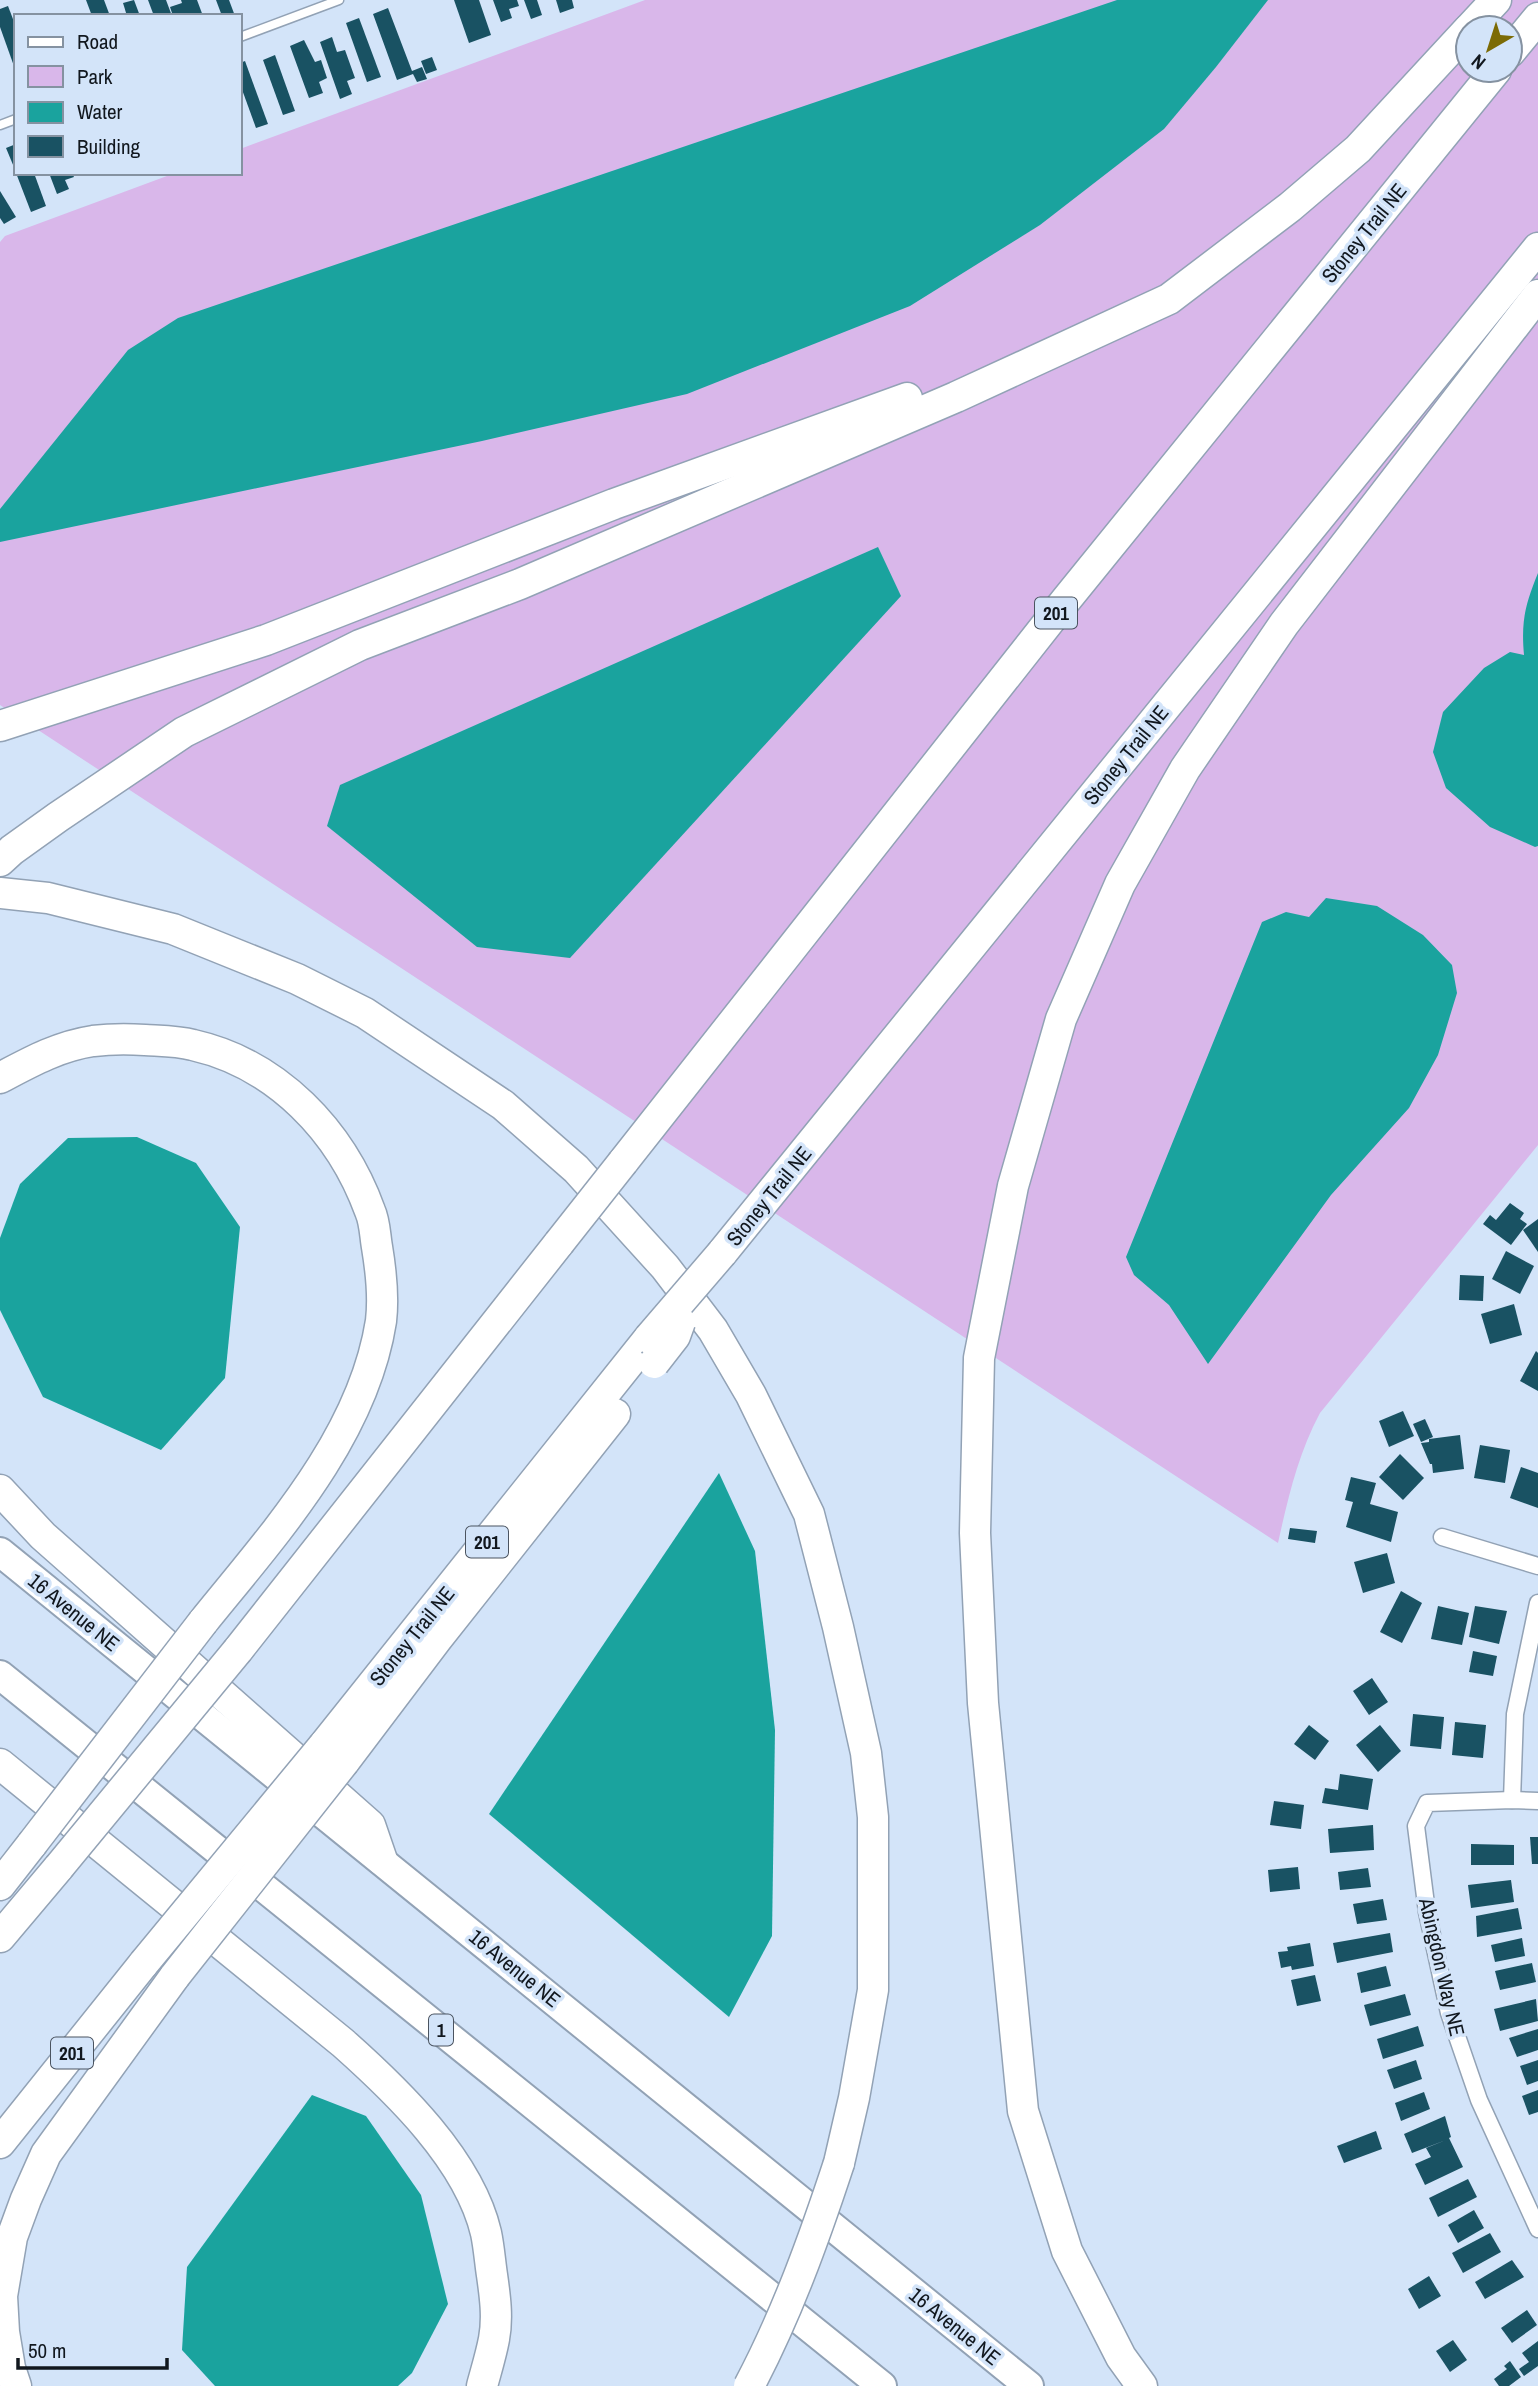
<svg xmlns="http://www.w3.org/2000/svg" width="1538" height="2386" viewBox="0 0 1538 2386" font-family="'Archivo Narrow',sans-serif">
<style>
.green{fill:#d9b7ea;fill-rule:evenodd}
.water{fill:#1aa39e}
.building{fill:#195263}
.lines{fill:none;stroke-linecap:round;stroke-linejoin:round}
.service-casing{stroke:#92a2b5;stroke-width:11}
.minor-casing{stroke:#92a2b5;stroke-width:19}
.trunk-casing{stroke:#92a2b5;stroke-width:32}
.motorway-casing{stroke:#92a2b5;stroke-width:33}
.service{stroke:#fff;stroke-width:8}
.minor{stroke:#fff;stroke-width:16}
.trunk{stroke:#fff;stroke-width:28}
.motorway{stroke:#fff;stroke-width:30}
.motorway-bridge-casing{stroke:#92a2b5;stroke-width:33;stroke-linecap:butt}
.motorway-bridge{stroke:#fff;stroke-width:30}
.labels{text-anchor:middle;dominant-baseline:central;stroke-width:7;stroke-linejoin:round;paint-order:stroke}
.shield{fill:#d3e4f9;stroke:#4b5460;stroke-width:2}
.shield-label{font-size:19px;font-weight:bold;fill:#11171e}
.street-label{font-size:21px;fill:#11171e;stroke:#d3e4f9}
</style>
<rect width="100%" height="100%" fill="#d3e4f9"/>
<path class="green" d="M645,0H1538V1145L1320,1413C1298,1454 1288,1498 1278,1543L0,705V242L5,236L175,173H240V149ZM1468,28H1510V70H1468Z"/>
<g class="water">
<polygon points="1117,0 1268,0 1216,67 1164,129 1040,225 910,306 687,394 482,441 0,542 0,509 128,350 178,318"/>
<polygon points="878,547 901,596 570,958 477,947 327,826 340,785"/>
<path d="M1538,573V846L1535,847L1490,827L1446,788L1433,752L1443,712L1484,668L1510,652L1524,655C1521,621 1525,605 1538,573Z"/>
<polygon points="1326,898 1377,906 1423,935 1452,965 1457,993 1438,1055 1409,1108 1331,1195 1208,1364 1169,1305 1134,1275 1126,1257 1262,922 1286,912 1309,917"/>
<polygon points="137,1137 196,1163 240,1227 225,1378 161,1450 43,1397 0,1310 0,1238 20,1184 68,1138"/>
<polygon points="719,1473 755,1551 775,1730 772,1936 729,2017 489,1814"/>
<polygon points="312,2095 366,2116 421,2195 448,2304 412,2373 398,2386 215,2386 182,2350 187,2267"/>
</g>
<g class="building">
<polygon points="86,0 104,0 110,16 92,16"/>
<polygon points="134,0 140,16 127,16 123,3"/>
<polygon points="148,0 166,0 172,16 154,16"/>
<polygon points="181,0 197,0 203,16 173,16 170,7 182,3"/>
<polygon points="216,0 229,0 235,16 222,16"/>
<polygon points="454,0 479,0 491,35 469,43"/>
<polygon points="493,0 517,0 519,6 509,9 512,18 501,22"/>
<polygon points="524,0 537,0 542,15 531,19"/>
<polygon points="556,0 572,0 574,8 560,13"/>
<polygon points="8,6 16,27 15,69 0,27 0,9"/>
<polygon points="388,8 412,71 422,67 427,79 417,82 413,74 397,80 373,14"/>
<polygon points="359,18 381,77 367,82 346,23"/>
<polygon points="332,37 337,52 345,50 355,78 347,81 352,94 340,99 320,42"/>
<polygon points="304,40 315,62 321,60 327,78 319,82 323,93 309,98 290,46"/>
<polygon points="275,55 295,111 283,115 263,60"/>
<polygon points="432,57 437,70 426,74 421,61"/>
<polygon points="245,61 268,124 256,128 240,84 240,63"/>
<polygon points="16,144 16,172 6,148"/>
<polygon points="16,173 34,173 46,206 31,212"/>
<polygon points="49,173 72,173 74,177 65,180 69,189 57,194"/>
<polygon points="0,191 16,217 4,224 0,218"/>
<polygon points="1510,1203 1524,1213 1520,1219 1527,1224 1511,1245 1483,1224 1490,1215 1496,1220"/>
<polygon points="1538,1219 1538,1252 1523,1230"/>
<polygon points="1506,1251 1534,1266 1520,1294 1492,1279"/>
<polygon points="1460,1275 1484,1276 1483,1301 1459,1300"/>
<polygon points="1514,1304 1522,1335 1490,1344 1481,1314"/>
<polygon points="1536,1351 1538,1353 1538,1391 1520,1381"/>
<polygon points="1403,1411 1414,1436 1389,1447 1379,1421"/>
<polygon points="1425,1419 1433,1437 1421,1442 1413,1424"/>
<polygon points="1460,1435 1464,1469 1433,1473 1432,1464 1430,1464 1421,1443 1429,1442 1429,1439"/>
<polygon points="1480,1445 1510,1450 1505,1483 1474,1478"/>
<polygon points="1400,1454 1424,1478 1403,1500 1379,1477"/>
<polygon points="1521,1467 1538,1473 1538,1508 1510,1498"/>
<polygon points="1351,1477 1376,1483 1370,1504 1398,1512 1391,1542 1346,1527 1353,1502 1345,1500"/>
<polygon points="1290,1528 1317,1531 1315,1543 1288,1539"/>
<polygon points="1387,1553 1395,1583 1363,1593 1354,1562"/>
<polygon points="1401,1591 1422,1603 1402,1643 1380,1632"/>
<polygon points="1438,1606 1469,1613 1462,1645 1431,1639"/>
<polygon points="1475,1606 1507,1611 1499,1644 1469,1637"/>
<polygon points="1473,1651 1497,1656 1493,1676 1469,1672"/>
<polygon points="1372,1678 1388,1702 1369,1715 1353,1691"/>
<polygon points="1413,1714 1444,1717 1441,1749 1410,1746"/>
<polygon points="1455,1722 1486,1725 1483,1758 1452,1755"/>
<polygon points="1309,1725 1329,1741 1315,1760 1294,1744"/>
<polygon points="1380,1725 1401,1751 1378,1772 1356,1745"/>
<polygon points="1340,1774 1373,1779 1368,1810 1322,1803 1325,1788 1338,1790"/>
<polygon points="1274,1801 1304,1805 1301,1829 1270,1825"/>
<polygon points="1373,1825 1374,1850 1330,1853 1328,1829"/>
<polygon points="1530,1837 1538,1837 1538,1864 1532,1864"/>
<polygon points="1471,1844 1514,1845 1514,1865 1471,1865"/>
<polygon points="1298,1867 1300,1889 1270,1892 1268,1870"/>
<polygon points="1368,1868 1371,1887 1340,1890 1338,1872"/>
<polygon points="1511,1880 1514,1902 1471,1908 1468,1885"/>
<polygon points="1383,1899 1387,1920 1357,1924 1353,1904"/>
<polygon points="1518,1908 1522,1929 1477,1937 1476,1916"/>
<polygon points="1390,1933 1393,1952 1337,1963 1333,1943"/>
<polygon points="1522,1938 1525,1956 1495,1962 1491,1945"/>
<polygon points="1310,1943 1314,1966 1292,1970 1291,1966 1281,1968 1278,1952 1288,1951 1287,1947"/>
<polygon points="1532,1963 1536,1982 1500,1990 1495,1971"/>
<polygon points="1386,1966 1391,1986 1361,1993 1357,1973"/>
<polygon points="1315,1975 1321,2001 1297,2006 1291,1980"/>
<polygon points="1405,1994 1411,2015 1370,2026 1364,2005"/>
<polygon points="1536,1999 1538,2021 1500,2031 1494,2009"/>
<polygon points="1418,2026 1424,2046 1383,2059 1377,2039"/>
<polygon points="1538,2029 1538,2050 1517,2057 1509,2038"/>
<polygon points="1416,2060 1422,2079 1394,2089 1387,2070"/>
<polygon points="1538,2060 1538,2081 1527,2085 1520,2066"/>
<polygon points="1538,2090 1538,2112 1529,2115 1522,2096"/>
<polygon points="1424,2092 1430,2109 1401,2121 1395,2103"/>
<polygon points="1445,2116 1451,2137 1449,2138 1463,2167 1425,2185 1415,2164 1431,2157 1426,2148 1446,2140 1412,2153 1404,2134"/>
<polygon points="1376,2131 1382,2149 1344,2163 1337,2146"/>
<polygon points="1468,2179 1477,2197 1438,2217 1429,2198"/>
<polygon points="1474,2210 1484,2228 1458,2243 1448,2225"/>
<polygon points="1490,2233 1501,2252 1463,2273 1452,2253"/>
<polygon points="1512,2260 1524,2277 1485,2299 1475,2282"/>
<polygon points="1429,2276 1441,2296 1419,2309 1408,2289"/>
<polygon points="1527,2310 1537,2325 1512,2343 1501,2328"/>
<polygon points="1453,2340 1467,2360 1450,2372 1436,2351"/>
<polygon points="1538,2341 1538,2366 1524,2376 1519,2369 1529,2362 1522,2353"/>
<polygon points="1510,2361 1521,2377 1509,2386 1499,2386 1494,2379 1507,2369 1504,2366"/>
</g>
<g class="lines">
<g class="service-casing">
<g id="service">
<polyline points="240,37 339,0"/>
<polyline points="0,125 16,119"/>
</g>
</g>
<g class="minor-casing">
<g id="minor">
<polyline points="1442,1537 1538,1566"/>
<polyline points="1512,1800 1515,1714 1538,1603"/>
<polyline points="1538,1801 1512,1800 1427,1803 1416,1826 1427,1912 1449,2013 1479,2100 1538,2229"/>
</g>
</g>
<g class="trunk-casing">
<g id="trunk">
<polyline points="0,1552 1029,2386"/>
<polyline points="0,1675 882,2386"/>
</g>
</g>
<g class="motorway-casing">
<g id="motorway">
<polyline points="1470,28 1496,0"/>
<polyline points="1510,52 1538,18"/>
<polyline points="0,726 266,640 614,504 907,398"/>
<polyline points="0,861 12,850 58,817 184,732 360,645 520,584 956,397 1169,299 1290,207 1358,149 1468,30"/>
<polyline points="0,893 48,898 173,929 297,979 365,1013 503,1105 576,1169 665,1267 713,1330 751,1395 809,1514 838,1627 866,1753 873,1817 873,1990 854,2098 839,2163"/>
<path d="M0,1078C30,1062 59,1046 93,1041C110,1039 128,1039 145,1040C161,1041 178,1041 193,1045C277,1064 341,1131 370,1211C375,1222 375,1236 377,1247C381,1271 384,1296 381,1321C363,1437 274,1534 203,1622"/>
<polyline points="623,1162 1066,600 1496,70"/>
<polyline points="722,1253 1538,248"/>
<polyline points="0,1490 43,1536 370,1825 382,1860"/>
<polyline points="238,1650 559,1243"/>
<polyline points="324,1745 649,1338"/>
<polyline points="344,1762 437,1639 615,1414"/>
<path d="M0,1764L343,2043C397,2091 469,2160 486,2233C489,2247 490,2262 492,2275C495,2296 498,2318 494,2339C491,2355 486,2371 482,2386"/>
<polyline points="0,1885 32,1844"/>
<polyline points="0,1937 59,1867"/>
<polyline points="0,2143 144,1963"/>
<polyline points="16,2386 10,2368 4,2332 2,2296 12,2237 26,2199 46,2154 175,1976"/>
<polyline points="1142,2386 1121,2357 1067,2251 1023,2111 983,1703 975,1533 979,1358 1013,1186 1061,1019 1120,884 1185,769 1284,624 1538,295"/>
</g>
</g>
<use href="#service" class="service"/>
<use href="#minor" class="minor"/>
<use href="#trunk" class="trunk"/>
<use href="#motorway" class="motorway"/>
<g class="motorway-bridge-casing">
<g id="motorway-bridge">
<polyline points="559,1243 623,1162"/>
<polyline points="649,1338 722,1253"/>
<polyline points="654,1363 675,1336 680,1322"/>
<polyline points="32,1844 203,1622"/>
<polyline points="59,1867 238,1650"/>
<polyline points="144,1963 324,1745"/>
<polyline points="175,1976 344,1762"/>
<path d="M749,2386C787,2314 814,2239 839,2163"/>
</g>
</g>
<use href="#motorway-bridge" class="motorway-bridge"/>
</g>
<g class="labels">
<g class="shield">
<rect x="1035" y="597.5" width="42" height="31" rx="5"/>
<rect x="466" y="1526.5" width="42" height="31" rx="5"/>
<rect x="429" y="2014.5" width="24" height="31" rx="5"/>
<rect x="51" y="2037.5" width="42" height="31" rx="5"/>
</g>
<g class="shield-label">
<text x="1056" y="613">201</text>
<text x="487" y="1542">201</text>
<text x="441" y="2030">1</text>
<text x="72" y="2053">201</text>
</g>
<g class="street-label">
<text transform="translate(1364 233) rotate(-51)">Stoney Trail NE</text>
<text transform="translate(1126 755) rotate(-51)">Stoney Trail NE</text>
<text transform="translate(769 1196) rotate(-51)">Stoney Trail NE</text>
<text transform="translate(74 1612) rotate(39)">16 Avenue NE</text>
<text transform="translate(412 1636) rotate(-51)">Stoney Trail NE</text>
<text transform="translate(1442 1967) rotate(77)">Abingdon Way NE</text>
<text transform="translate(515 1968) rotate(39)">16 Avenue NE</text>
<text transform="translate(955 2326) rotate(39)">16 Avenue NE</text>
</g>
</g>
<rect x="14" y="14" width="228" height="161" fill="#d3e4f9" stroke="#8592a1" stroke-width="2"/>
<rect x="28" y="37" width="35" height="10" fill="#ffffff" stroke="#8592a1" stroke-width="2"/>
<text x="77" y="49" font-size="21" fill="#11171e">Road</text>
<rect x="28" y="66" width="35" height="21" fill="#d9b7ea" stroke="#8592a1" stroke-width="2"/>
<text x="77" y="84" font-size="21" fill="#11171e">Park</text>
<rect x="28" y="102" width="35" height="21" fill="#1aa39e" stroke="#8592a1" stroke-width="2"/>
<text x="77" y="119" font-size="21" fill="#11171e">Water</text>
<rect x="28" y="136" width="35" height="21" fill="#195263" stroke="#8592a1" stroke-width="2"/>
<text x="77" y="154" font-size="21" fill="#11171e">Building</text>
<g transform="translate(1489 49) rotate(219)"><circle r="33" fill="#d3e4f9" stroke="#8592a1" stroke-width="2"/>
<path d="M0-5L12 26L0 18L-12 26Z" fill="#7c6b05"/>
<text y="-10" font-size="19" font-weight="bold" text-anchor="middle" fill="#11171e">N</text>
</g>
<path d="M18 2358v10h149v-10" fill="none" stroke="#11171e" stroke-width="3.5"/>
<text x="28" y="2358" font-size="21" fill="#11171e" stroke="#d3e4f9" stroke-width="5" paint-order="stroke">50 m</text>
</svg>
